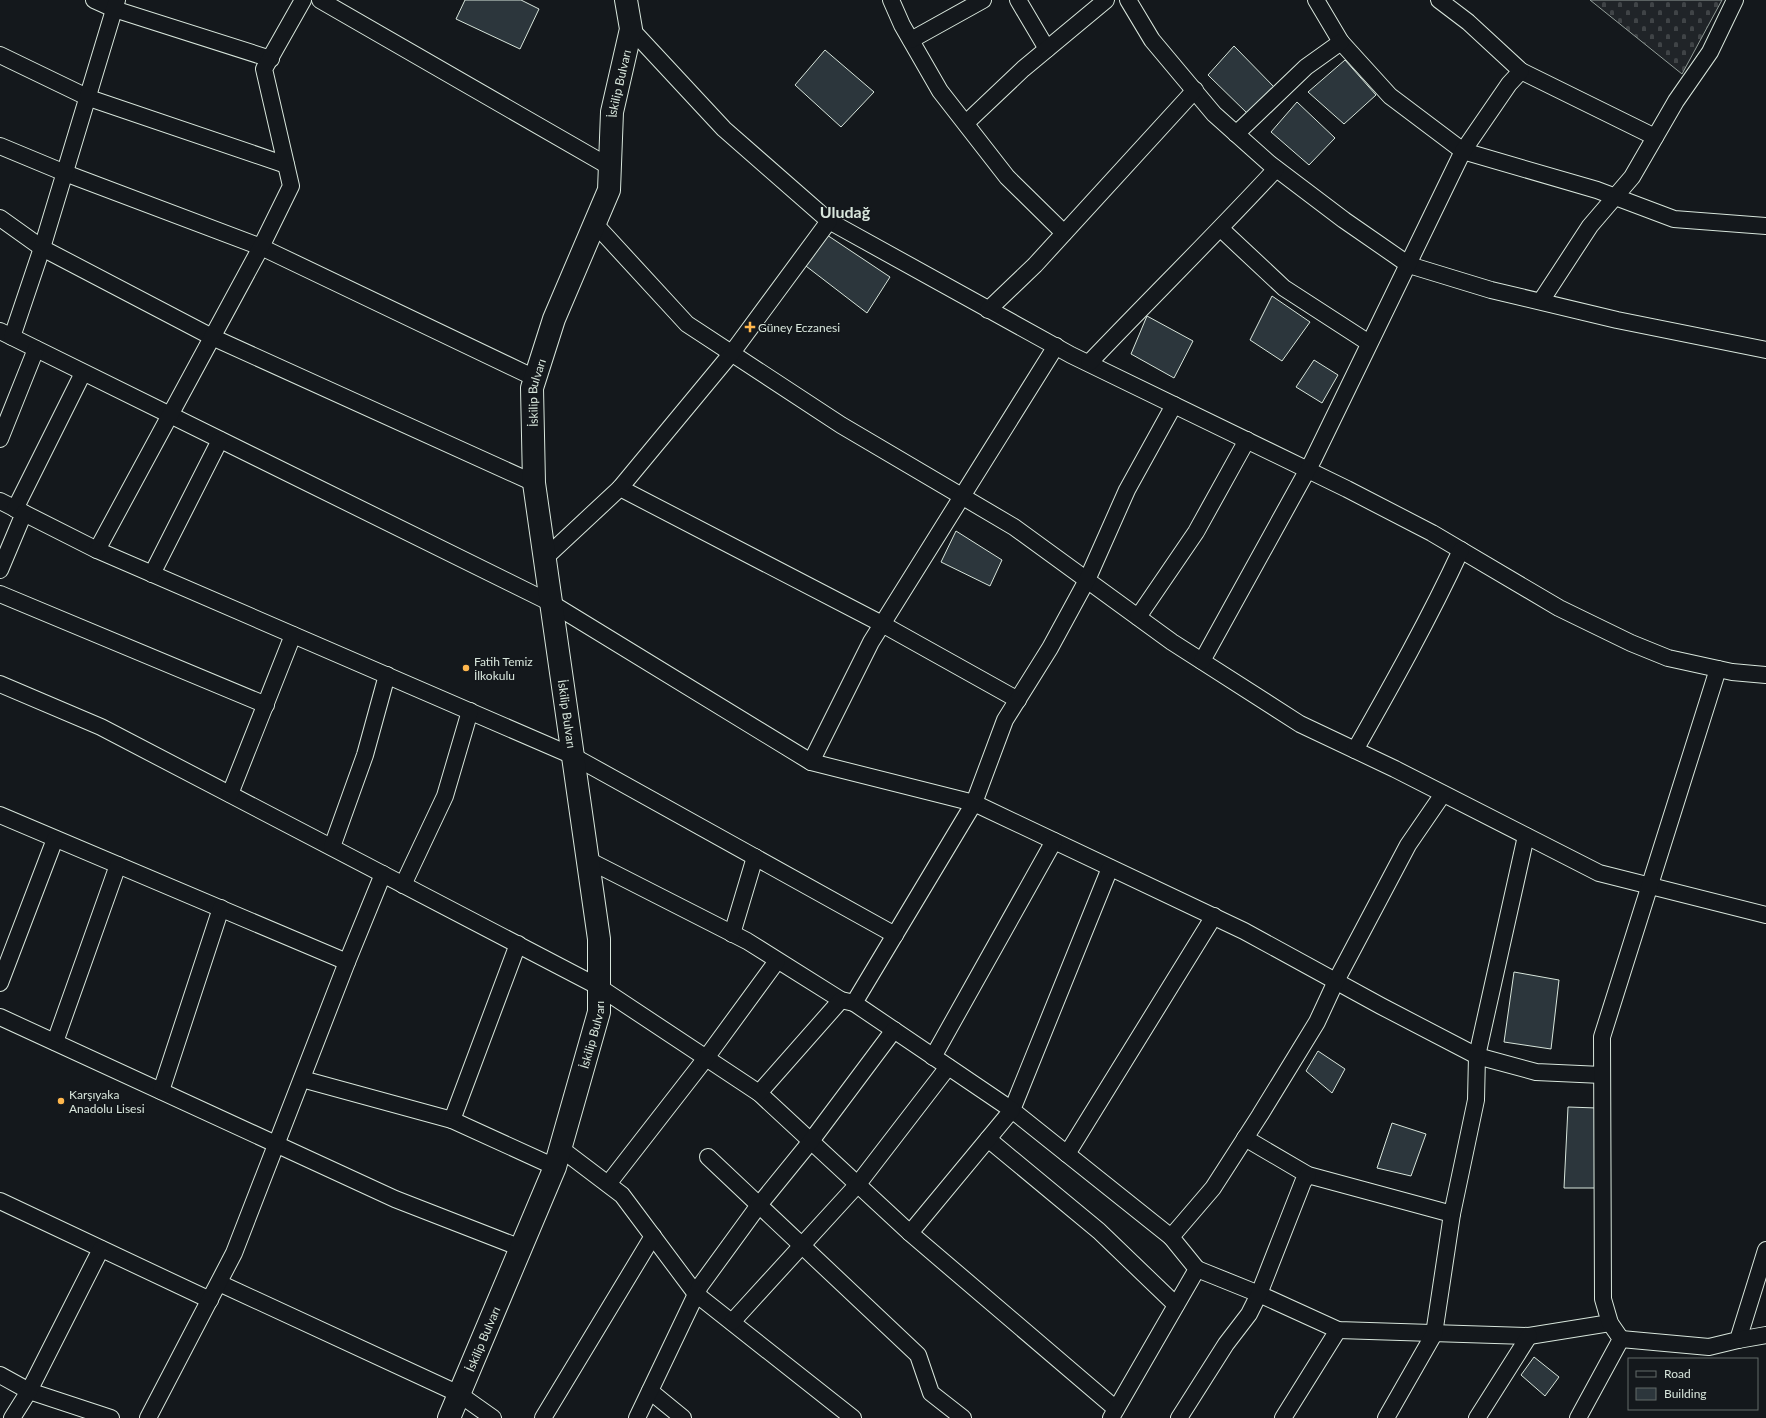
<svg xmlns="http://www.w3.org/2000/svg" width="1766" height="1418" viewBox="0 0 1766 1418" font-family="Lato,sans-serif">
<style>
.cemetery{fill:url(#cemetery-stones);stroke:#939e99}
.building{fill:#2c363c;stroke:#d8e6dc}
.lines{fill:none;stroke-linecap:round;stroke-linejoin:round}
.minor-casing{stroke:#d8e6dc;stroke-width:18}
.secondary-casing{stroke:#d8e6dc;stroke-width:24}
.minor{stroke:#14181c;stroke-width:16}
.secondary{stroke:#14181c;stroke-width:22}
.poi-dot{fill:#ffb74d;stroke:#14181c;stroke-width:1.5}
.labels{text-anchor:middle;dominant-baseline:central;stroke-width:3;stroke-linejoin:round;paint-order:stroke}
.street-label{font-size:12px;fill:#d8e6dc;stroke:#14181c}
.poi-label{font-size:12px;fill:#d8e6dc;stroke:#14181c;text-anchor:start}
.district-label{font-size:16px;font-weight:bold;fill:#d8e6dc;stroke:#14181c}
</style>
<defs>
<pattern id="cemetery-stones" width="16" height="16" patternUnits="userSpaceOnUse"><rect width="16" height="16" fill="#202428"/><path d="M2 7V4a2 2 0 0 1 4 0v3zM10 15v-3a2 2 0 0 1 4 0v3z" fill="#404447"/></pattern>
</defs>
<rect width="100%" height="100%" fill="#14181c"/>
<polygon class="cemetery" points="1590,0 1722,0 1682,74"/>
<g class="building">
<polygon points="465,0 521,0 539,9 520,49 456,19"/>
<polygon points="1234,46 1276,89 1249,115 1208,75"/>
<polygon points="825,50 874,92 841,127 795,85"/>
<polygon points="1345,60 1376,95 1344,124 1308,92"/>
<polygon points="1297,102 1335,138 1309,165 1271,132"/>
<polygon points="824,233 890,277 867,313 802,263"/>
<polygon points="1272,296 1310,322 1282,361 1250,340"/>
<polygon points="1147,316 1193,341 1174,378 1131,354"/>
<polygon points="1314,360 1338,375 1322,403 1296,387"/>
<polygon points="956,531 1002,560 990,586 941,562"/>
<polygon points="1514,972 1559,980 1551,1049 1504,1042"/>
<polygon points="1318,1051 1345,1069 1332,1093 1306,1071"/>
<polygon points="1568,1107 1597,1108 1597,1188 1564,1188"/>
<polygon points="1392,1123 1426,1134 1411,1176 1377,1168"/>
<polygon points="1534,1357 1559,1377 1545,1396 1521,1375"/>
</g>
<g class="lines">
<g class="minor-casing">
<g id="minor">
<polyline points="94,0 114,9 271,59"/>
<polyline points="320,0 610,167"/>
<polyline points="891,0 902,25 940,91 1007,177 1064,233"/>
<polyline points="1018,0 1047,49"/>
<polyline points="1128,0 1152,40 1214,114 1270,164 1344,220 1409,265 1491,290 1617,320 1766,350"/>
<polyline points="1316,0 1341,42 1390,96 1463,151 1597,190 1674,219 1766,226"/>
<polyline points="631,29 724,129 829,221 1071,355 1347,489 1432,533 1559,608 1631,643 1668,658 1732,672 1766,675"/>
<polyline points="911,40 983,0"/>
<polyline points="0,55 89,98 286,165"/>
<polyline points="1521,71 1655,137"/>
<polyline points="966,123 1023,69 1106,0"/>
<polyline points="1236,134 1306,67 1341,42"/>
<polyline points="0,146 65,173 261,247 535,378"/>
<polyline points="0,218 42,248 212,337 534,483"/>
<polyline points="595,224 687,324 841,425 1014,527 1172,642 1300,724 1395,769 1599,873 1766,915"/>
<polyline points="1221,229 1284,288 1369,343"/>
<polyline points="1541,301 1590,226 1632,177 1676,101 1710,52 1735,0"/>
<polyline points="988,310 1035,265 1195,90"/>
<polyline points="0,331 551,603 811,762"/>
<polyline points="12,337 42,248 117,0"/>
<polyline points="1056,346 871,642 811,762 974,803 1244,931 1381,1006 1477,1056 1536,1072 1602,1075"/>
<path d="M1089,363C1151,298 1215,235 1276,169"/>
<polyline points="0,439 36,349"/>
<polyline points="620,488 882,624 1018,700"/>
<polyline points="0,501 97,550 573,756 895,935"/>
<polyline points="15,509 83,373"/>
<polyline points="97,550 261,247 291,186 264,69 303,0"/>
<polyline points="545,558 620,488 731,354 829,221"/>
<polyline points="0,570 24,513"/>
<polyline points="152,574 220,440"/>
<polyline points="0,594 266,705"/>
<polyline points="1138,617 1196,532 1247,440"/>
<polyline points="1202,661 1313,460 1463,151 1509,84 1521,71 1468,22 1439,0"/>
<polyline points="0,684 101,727 599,987 759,1093 910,1233"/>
<path d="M1355,750C1392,685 1429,619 1461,550"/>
<polyline points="230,794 293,635"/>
<polyline points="0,815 347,962"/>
<polyline points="332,847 365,755 387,675"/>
<polyline points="588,860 747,941 841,1000 854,1003"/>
<polyline points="1110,868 1012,1110 1171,1237"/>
<polyline points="403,885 445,796 470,711"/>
<polyline points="732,934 755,857"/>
<polyline points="0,983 55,839"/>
<polyline points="0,1017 395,1199 521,1248"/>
<polyline points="55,1042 118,865"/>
<polyline points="933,1057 1054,841"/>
<polyline points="302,1079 452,1120 555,1167"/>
<polyline points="161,1091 221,908"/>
<polyline points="759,1093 841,1000"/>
<polyline points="452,1120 518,944"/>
<polyline points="1245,1138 1308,1175 1452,1214"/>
<polyline points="988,1139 1099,1231 1176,1305"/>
<polyline points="560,1148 622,1195 696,1294 853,1418"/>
<polyline points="1067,1154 1214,916"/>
<polyline points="708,1157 918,1355 931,1393 963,1418"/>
<polyline points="608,1184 706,1058 777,961"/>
<polyline points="0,1201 210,1300"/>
<polyline points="1197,1269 1259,1294 1338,1330 1529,1336 1610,1323"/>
<polyline points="219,1283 459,1394 493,1418"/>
<polyline points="732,1322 858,1184 948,1067"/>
<polyline points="1621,1339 1709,1347 1738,1340 1766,1250"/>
<polyline points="1738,1340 1766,1335"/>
<polyline points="0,1375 29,1391 111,1418"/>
<polyline points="650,1391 683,1418"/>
<polyline points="1116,1409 910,1233 1012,1110 854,1003 974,803 1005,720 1050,648 1087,580 1127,490 1174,405"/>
<polyline points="12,1418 29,1391 101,1249"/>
<polyline points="148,1418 234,1253 347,962 383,874"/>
<polyline points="543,1418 653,1236"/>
<polyline points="637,1418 700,1286 759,1205 811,1141 894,1030"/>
<polyline points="1111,1418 1197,1269 1171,1237 1213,1188 1260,1115 1317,1022 1336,981 1408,845 1443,794"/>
<polyline points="1179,1418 1226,1344 1249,1314 1259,1294 1303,1182 1308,1175"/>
<polyline points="1283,1418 1338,1330"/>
<polyline points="1386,1418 1434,1334 1452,1214 1476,1100 1477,1056 1526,836"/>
<polyline points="1477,1418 1529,1336"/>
<polyline points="1578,1418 1621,1339 1610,1323 1603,1299 1602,1037 1718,669"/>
</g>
</g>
<g class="secondary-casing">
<g id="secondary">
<path id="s1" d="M449,1418L555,1167L599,1012V939L534,483L532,388L554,319L609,190L612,112L631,29L626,0"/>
</g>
</g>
<use href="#minor" class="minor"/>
<use href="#secondary" class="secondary"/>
</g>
<g class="poi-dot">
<path d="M748 321h4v4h4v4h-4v4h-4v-4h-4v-4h4z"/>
<circle cx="466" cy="668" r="4"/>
<circle cx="61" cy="1101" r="4"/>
</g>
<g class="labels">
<g class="street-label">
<text stroke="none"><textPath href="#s1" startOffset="1382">İskilip Bulvarı</textPath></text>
<text stroke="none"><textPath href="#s1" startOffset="1058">İskilip Bulvarı</textPath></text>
<text transform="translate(567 714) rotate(82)">İskilip Bulvarı</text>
<text stroke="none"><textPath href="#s1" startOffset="410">İskilip Bulvarı</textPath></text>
<text stroke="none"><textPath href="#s1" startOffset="86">İskilip Bulvarı</textPath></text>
</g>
<g class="poi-label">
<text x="758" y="327">Güney Eczanesi</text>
<text x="474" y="661">Fatih Temiz<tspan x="474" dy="14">İlkokulu</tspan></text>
<text x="69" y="1094">Karşıyaka<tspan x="69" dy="14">Anadolu Lisesi</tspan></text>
</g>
<g class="district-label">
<text x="845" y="211">Uludağ</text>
</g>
</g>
<rect x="1628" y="1358" width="130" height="52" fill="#14181c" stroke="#626a69"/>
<rect x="1636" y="1371" width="20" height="6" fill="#14181c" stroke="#626a69"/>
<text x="1664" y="1378" font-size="12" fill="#d8e6dc">Road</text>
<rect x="1636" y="1388" width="20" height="12" fill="#2c363c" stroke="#626a69"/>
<text x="1664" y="1398" font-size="12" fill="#d8e6dc">Building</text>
</svg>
